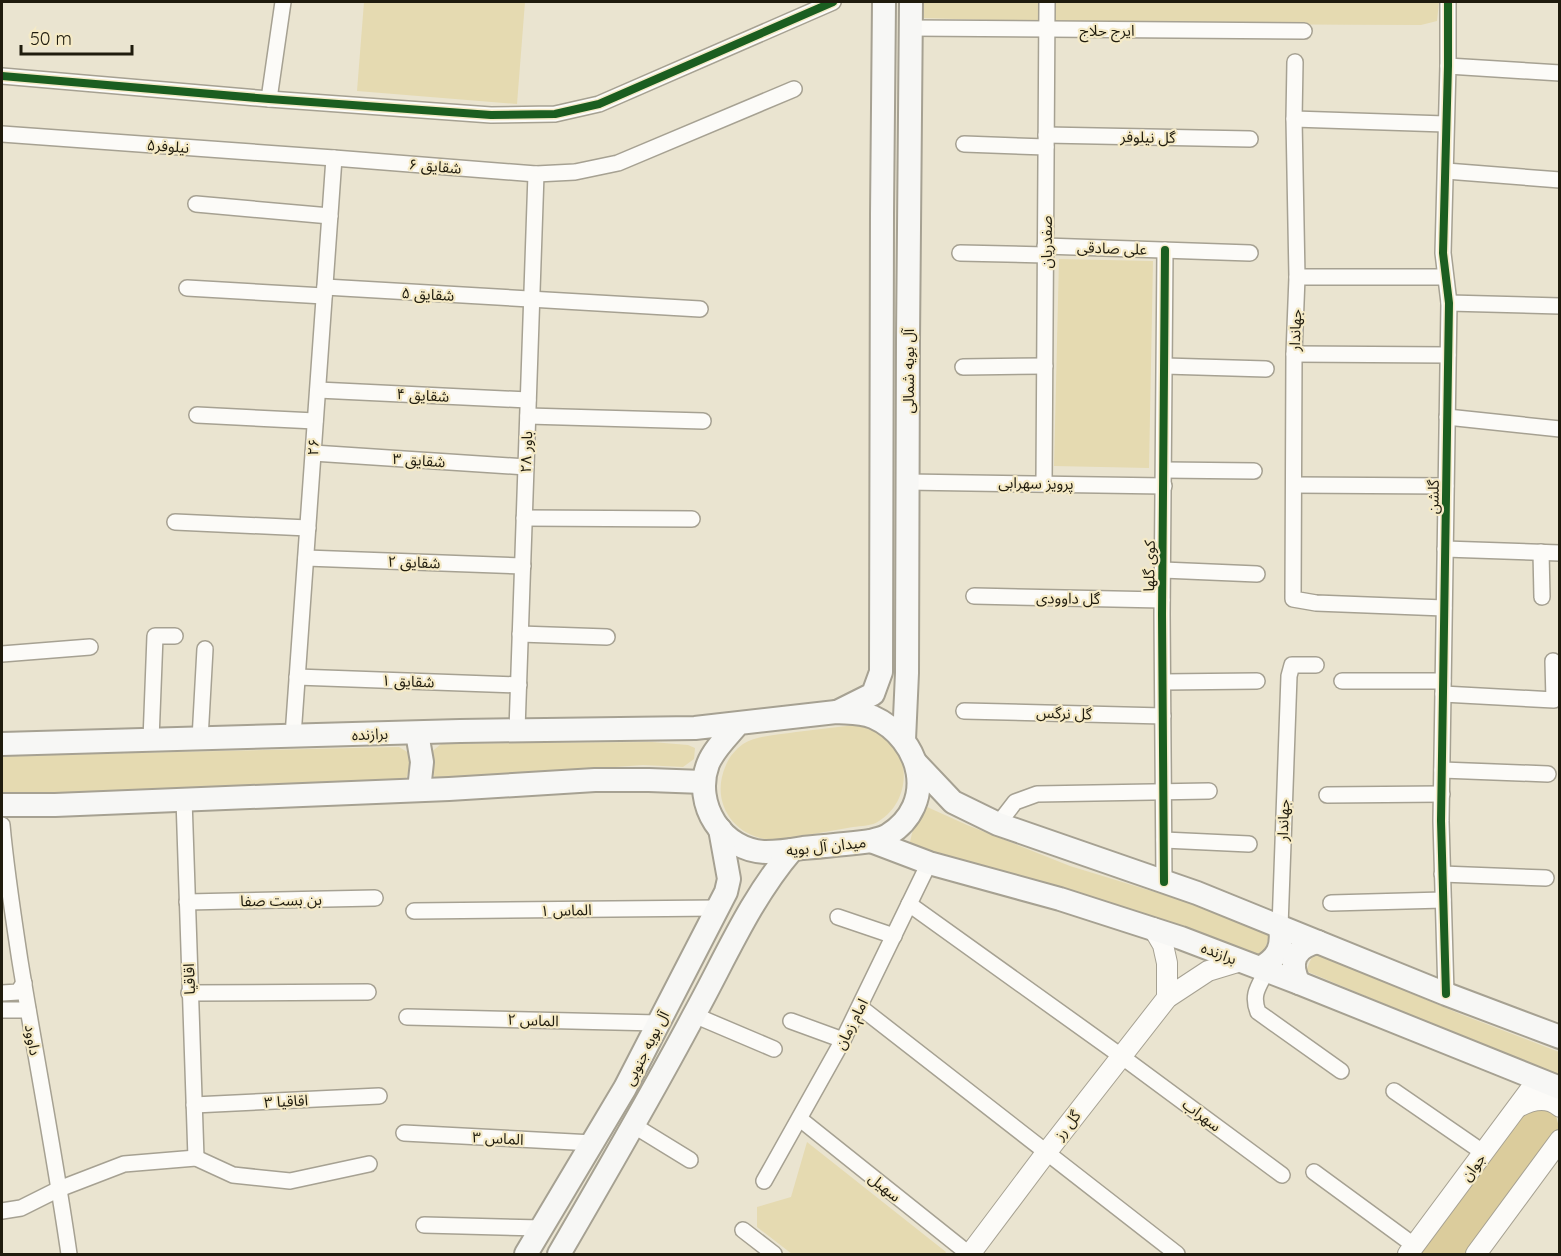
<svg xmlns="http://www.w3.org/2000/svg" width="1561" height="1256" viewBox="0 0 1561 1256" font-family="Quicksand,'Noto Sans Arabic',sans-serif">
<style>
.green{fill:#e5dab1}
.forest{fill:#dbcc9c}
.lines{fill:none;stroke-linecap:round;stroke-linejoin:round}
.minor-casing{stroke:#a6a192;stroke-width:18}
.tertiary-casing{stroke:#a6a192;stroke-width:22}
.secondary-casing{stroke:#a6a192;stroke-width:26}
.minor{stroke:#fcfbf8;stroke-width:15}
.tertiary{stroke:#fcfbf8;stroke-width:20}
.secondary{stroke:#f7f7f5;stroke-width:22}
.cycleway-casing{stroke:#f5eac6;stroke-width:11}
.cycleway{stroke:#1b5e20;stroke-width:8}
.labels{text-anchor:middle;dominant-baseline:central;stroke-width:4.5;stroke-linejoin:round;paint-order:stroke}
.street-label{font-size:15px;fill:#1f1b0d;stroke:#f5eac6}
</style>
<rect width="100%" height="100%" fill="#eae4d0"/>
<g class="green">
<polygon points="364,2 525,2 517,104 357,91"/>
<path d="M924,2H1439L1437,21L1421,25C1255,24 1089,24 923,18Z"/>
<polygon points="1059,259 1153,261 1149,468 1054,466"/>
<path d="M855,725C867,728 878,731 888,739C913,762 907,804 879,821C872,826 861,826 853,827C830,831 808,835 785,839C741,846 707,807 726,765C729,757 736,749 743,744C759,735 778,735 796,732C816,730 835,727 855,725Z"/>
<polygon points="652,742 688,745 695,748 694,759 683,767 643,765 451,779 436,779 428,765 429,754 441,744"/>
<polygon points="399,747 409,753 410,768 405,781 2,795 2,756"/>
<polygon points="925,806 967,825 1070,866 1184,901 1270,935 1262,956 909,846 914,825"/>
<polygon points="1314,952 1460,1014 1559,1052 1559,1077 1306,971"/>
<polygon points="807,1142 946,1252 945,1254 792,1254 757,1227 757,1207 791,1197"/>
</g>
<polygon class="forest" points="1550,1107 1556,1115 1559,1128 1466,1254 1420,1254 1505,1137 1523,1115 1536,1109"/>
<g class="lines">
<g class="minor-casing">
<g id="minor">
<polyline points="911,28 1304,31"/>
<polyline points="1295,62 1294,119 1297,277 1294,354 1293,599 1316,603 1444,608"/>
<polyline points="1448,66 1560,73"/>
<polyline points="2,76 269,99 491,115 555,114 599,104 833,2"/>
<polyline points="269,99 283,2"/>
<polyline points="1294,119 1445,124"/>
<polyline points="2,134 334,158 536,174 575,172 618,163 794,89"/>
<polyline points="1046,135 1250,139"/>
<polyline points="964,144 1046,147"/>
<polyline points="1446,171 1560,180"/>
<polyline points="196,204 330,216"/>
<polyline points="1045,246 1250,253"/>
<polyline points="960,253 1045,255"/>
<polyline points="1297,277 1445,277"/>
<polyline points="325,287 700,309"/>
<polyline points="187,288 324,296"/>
<polyline points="1449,303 1560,306"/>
<polyline points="1294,354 1448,355"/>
<polyline points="1165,366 1266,369"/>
<polyline points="963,367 1045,366"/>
<polyline points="318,390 528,400"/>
<polyline points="197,415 315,421"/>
<polyline points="528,416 703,421"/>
<polyline points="1447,417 1560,429"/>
<polyline points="313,453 526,467"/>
<polyline points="1164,470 1254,471"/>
<polyline points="907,482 1164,486"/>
<polyline points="1044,483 1047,2"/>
<polyline points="1294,485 1446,486"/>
<polyline points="524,518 692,519"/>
<polyline points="175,522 308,528"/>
<polyline points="1445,549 1560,553"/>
<polyline points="1541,552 1542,597"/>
<polyline points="306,558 523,566"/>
<polyline points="1163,570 1257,574"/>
<polyline points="974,596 1162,600"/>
<polyline points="520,634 607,637"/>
<polyline points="2,654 90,647"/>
<polyline points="297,677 519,685"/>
<polyline points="1342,681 1443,681"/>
<polyline points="1163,682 1257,681"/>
<polyline points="1443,694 1554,700 1553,661"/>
<polyline points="964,711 1163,716"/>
<polyline points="517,730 536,174"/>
<polyline points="293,736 334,158"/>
<polyline points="200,739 205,649"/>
<polyline points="151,740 155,636 175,636"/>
<polyline points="1442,770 1548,774"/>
<polyline points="1327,795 1442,794"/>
<polyline points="184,799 196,1158"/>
<polyline points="998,824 1015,802 1037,794 1209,791"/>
<path d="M2,825C6,870 13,915 20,961C36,1059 55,1156 69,1254"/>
<polyline points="1164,840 1249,844"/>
<polyline points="1442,874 1546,878"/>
<polyline points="1164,882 1162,614 1165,250"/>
<polyline points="187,902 375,898"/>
<polyline points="1331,903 1443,900"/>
<polyline points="909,904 1121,1056 1282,1175"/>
<polyline points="414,911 718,908"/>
<polyline points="838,917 894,936"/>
<polyline points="1280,927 1289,676 1292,665 1316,665"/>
<path d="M1267,970C1259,986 1251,994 1258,1012L1341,1071"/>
<polyline points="2,993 18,992 24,983"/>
<polyline points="189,993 368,992"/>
<polyline points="1446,994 1441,821 1449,303 1443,253 1448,66 1448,2"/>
<polyline points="860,1007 1177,1254"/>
<polyline points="2,1010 28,1010"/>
<polyline points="694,1015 774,1049"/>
<polyline points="407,1017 658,1023"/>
<polyline points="791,1021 843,1040"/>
<polyline points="1394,1091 1484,1153"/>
<polyline points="194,1105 379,1096"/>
<polyline points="800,1119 969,1254"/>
<polyline points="633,1125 690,1160"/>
<polyline points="404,1133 593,1143"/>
<polyline points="1314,1172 1415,1246"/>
<polyline points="764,1181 843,1040 929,863"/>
<polyline points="2,1211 21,1208 59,1189 124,1164 196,1158 233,1175 290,1181 369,1164"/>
<polyline points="424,1225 542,1228"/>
<polyline points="743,1230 774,1254"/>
</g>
</g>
<g class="tertiary-casing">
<g id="tertiary">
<polyline points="1153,928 1163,945 1167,963 1167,998"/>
<path d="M1518,1107C1531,1100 1547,1095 1560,1107"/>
<polyline points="970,1254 1046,1153 1167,998 1208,971 1241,961"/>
<polyline points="1408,1254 1538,1079"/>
<polyline points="1476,1254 1560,1140"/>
</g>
</g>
<g class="secondary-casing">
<g id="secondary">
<polyline points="837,712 873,694 881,672 882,214 884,2"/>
<polyline points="417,733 422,762 419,790"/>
<polyline points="904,740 907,673 908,341 911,2"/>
<path d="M2,744L460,731L695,728L836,712C849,713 861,712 873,717C922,739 938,804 888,835C883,838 877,839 871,841C848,844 825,846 803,848C791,850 778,852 766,852C722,851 693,804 708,764C714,749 728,736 738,724"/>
<polyline points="917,764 953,802 998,824 1197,893 1446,994 1560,1037"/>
<polyline points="2,805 55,805 449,789 595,780 649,780 703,782"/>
<polyline points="871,841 929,863 1060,899 1181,938 1299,983 1560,1088"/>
<path d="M1260,968C1278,958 1283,947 1280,927"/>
<path d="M1299,983C1288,962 1295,947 1318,942"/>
<polyline points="526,1254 625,1088 726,892 729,879 720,829"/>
<path d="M559,1254C605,1175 651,1096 694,1015C725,959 750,899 792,850"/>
</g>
</g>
<use href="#minor" class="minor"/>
<use href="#tertiary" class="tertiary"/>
<use href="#secondary" class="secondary"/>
<g class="cycleway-casing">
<g id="cycleway">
<polyline points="2,76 269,99 491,115 555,114 599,104 833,2"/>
<polyline points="1164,882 1162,614 1165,250"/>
<polyline points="1446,994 1441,821 1449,303 1443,253 1448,66 1448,2"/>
</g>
</g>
<use href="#cycleway" class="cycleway"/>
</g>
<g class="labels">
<g class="street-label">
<text x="1107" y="30">ایرج حلاج</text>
<text transform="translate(1148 137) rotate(1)">گل نیلوفر</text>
<text transform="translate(168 146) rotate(4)">نیلوفر۵</text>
<text transform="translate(435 166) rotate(5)">شقایق ۶</text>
<text transform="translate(1046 242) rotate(-90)">صفدریان</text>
<text transform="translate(1112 248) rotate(2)">علی صادقی</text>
<text transform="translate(428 294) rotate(3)">شقایق ۵</text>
<text transform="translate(1295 330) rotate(-88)">جهاندار</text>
<text transform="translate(908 371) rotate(-90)">آل بویه شمالی</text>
<text transform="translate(423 395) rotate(3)">شقایق ۴</text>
<text transform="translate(313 447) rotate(-86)">۲۶</text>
<text transform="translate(526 452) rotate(-88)">باور ۲۸</text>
<text transform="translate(419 460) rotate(4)">شقایق ۳</text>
<text transform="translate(1036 483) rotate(1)">پرویز سهرابی</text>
<text transform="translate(1433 497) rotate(-89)">گلشن</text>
<text transform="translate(414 562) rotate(2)">شقایق ۲</text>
<text transform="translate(1149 566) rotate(-89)">کوی گلها</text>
<text transform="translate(1068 598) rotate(1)">گل داوودی</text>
<text transform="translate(408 681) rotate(2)">شقایق ۱</text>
<text transform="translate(1064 713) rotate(2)">گل نرگس</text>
<text transform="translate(370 734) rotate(-2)">برازنده</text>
<text transform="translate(1283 820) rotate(-88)">جهاندار</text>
<text transform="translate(826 846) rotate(-6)">میدان آل بویه</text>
<text transform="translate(281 900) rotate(-1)">بن بست صفا</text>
<text transform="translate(566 910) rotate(-1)">الماس ۱</text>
<text transform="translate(1219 953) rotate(21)">برازنده</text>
<text transform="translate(189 979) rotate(-92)">اقاقیا</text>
<text transform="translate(533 1020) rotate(2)">الماس ۲</text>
<text transform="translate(851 1024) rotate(-63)">امام زمان</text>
<text transform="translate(33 1040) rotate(80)">داوود</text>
<text transform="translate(646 1048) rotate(-63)">آل بویه جنوبی</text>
<text transform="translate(286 1101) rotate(-3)">اقاقیا ۳</text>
<text transform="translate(1202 1115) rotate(37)">سهراب</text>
<text transform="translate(1067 1125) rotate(-52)">گل رز</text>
<text transform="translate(498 1138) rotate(3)">الماس ۳</text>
<text transform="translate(1473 1167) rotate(-53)">جوان</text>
<text transform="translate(885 1187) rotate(39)">سهیل</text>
</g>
</g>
<rect width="1561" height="1256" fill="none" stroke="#1f1b0d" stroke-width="6"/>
<path d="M21 45v9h111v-9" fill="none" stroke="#1f1b0d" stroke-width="3"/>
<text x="30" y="45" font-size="18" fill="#1f1b0d" stroke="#f5eac6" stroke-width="4.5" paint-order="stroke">50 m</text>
</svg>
